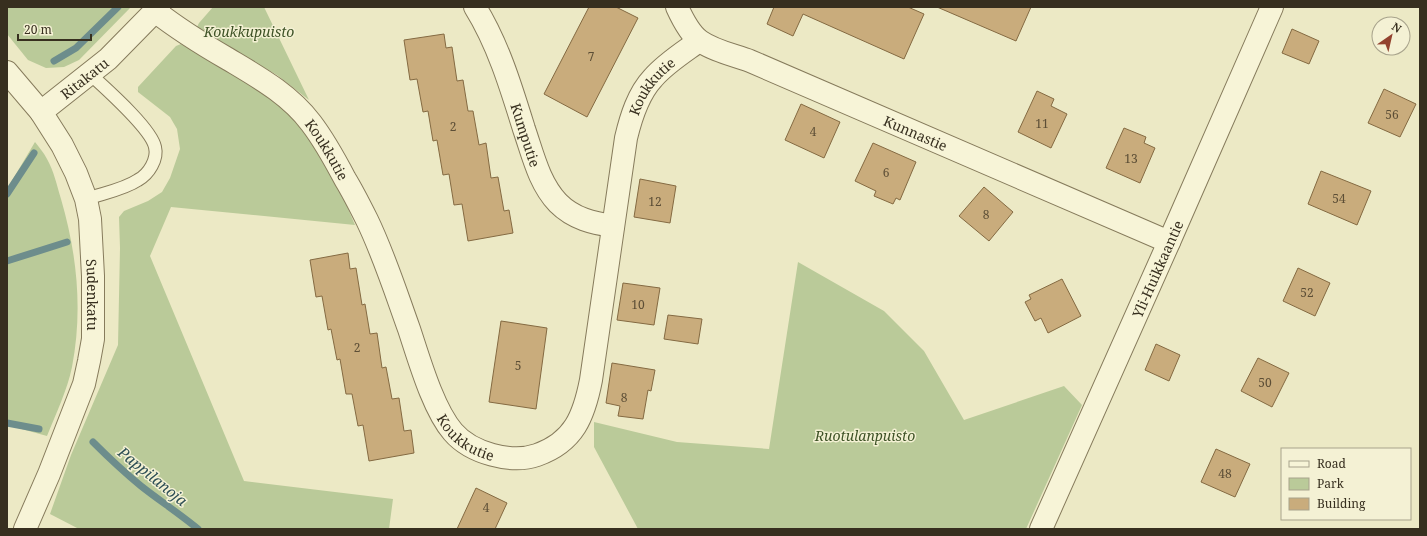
<svg xmlns="http://www.w3.org/2000/svg" width="1427" height="536" viewBox="0 0 1427 536" font-family="'Noto Serif',serif">
<style>
.green{fill:#baca99}
.lines{fill:none;stroke-linecap:round;stroke-linejoin:round}
.stream{stroke:#6d8d8c;stroke-width:7}
.building{fill:#c9ac7c;stroke:#846a42}
.service-casing{stroke:#867b5c;stroke-width:14}
.minor-casing{stroke:#867b5c;stroke-width:24}
.service{stroke:#f7f4d7;stroke-width:12}
.minor{stroke:#f7f4d7;stroke-width:22}
.labels{text-anchor:middle;dominant-baseline:central;stroke-width:3;stroke-linejoin:round;paint-order:stroke}
.number-label{font-size:12px;fill:#5c4e36}
.park-label{font-size:14px;font-style:italic;fill:#3e5226;stroke:#f4f1d4}
.street-label{font-size:14px;fill:#372f1f;stroke:#f4f1d4}
.water-label{font-size:15px;font-style:italic;fill:#2f5056;stroke:#f4f1d4}
</style>
<rect width="100%" height="100%" fill="#ece9c5"/>
<g class="green">
<polygon points="7,7 131,7 79,60 64,67 46,68 28,60 7,34"/>
<polygon points="213,7 264,7 309,100 277,75 196,29 199,23"/>
<path d="M181,44C212,62 245,78 272,99C297,119 318,147 333,175C341,191 348,209 355,225L171,207L150,256L244,481L393,499L389,529H79L50,514L71,455L118,345L120,248L119,217L124,211L148,201L162,192L170,178L180,149L177,129L170,117L138,92V87L176,46Z"/>
<path d="M35,142C39,147 44,153 47,159C54,171 57,186 61,199C77,254 83,310 72,367C67,391 56,413 47,436L7,425V189Z"/>
<polygon points="798,262 884,311 924,351 964,420 1064,386 1082,405 1026,529 638,529 594,447 594,422 677,442 769,449"/>
</g>
<g class="lines">
<g class="stream">
<polyline points="54,61 76,48 118,7"/>
<polyline points="7,194 34,153"/>
<polyline points="7,261 67,242"/>
<polyline points="7,423 39,429"/>
<path d="M93,442C108,457 124,472 141,486C160,501 180,514 198,529"/>
</g>
</g>
<g class="building">
<polygon points="589,7 616,7 638,18 587,117 544,94"/>
<polygon points="774,7 908,7 924,14 904,59 803,14 793,36 767,24"/>
<polygon points="937,7 1031,7 1016,41"/>
<polygon points="1292,29 1319,41 1309,64 1282,53"/>
<polygon points="444,34 446,48 452,47 457,81 463,80 468,111 473,111 479,145 486,143 491,178 498,177 504,211 509,210 513,233 468,241 462,204 454,205 449,174 443,175 437,140 433,141 428,111 423,112 417,79 410,80 404,40"/>
<polygon points="1384,89 1416,104 1400,137 1368,123"/>
<polygon points="1037,91 1054,99 1051,106 1067,114 1051,148 1018,132"/>
<polygon points="801,104 840,122 824,158 785,140"/>
<polygon points="1124,128 1146,137 1144,143 1155,148 1140,183 1106,168"/>
<polygon points="873,143 916,162 900,200 896,198 893,204 874,196 876,191 855,181"/>
<polygon points="1321,171 1371,191 1357,225 1308,204"/>
<polygon points="640,179 676,186 670,223 634,217"/>
<polygon points="984,187 1013,212 989,241 959,216"/>
<polygon points="348,253 350,269 356,268 362,305 365,304 370,334 377,333 382,368 386,367 392,399 399,398 404,431 411,430 414,453 369,461 363,425 358,426 352,394 346,394 340,359 337,360 331,329 328,330 322,296 316,297 310,260"/>
<polygon points="1298,268 1330,283 1315,316 1283,301"/>
<polygon points="1062,279 1081,316 1048,333 1041,318 1035,321 1025,302 1031,299 1029,295"/>
<polygon points="623,283 660,288 654,325 617,320"/>
<polygon points="668,315 702,319 698,344 664,339"/>
<polygon points="501,321 547,328 536,409 489,402"/>
<polygon points="1156,344 1180,355 1169,381 1145,370"/>
<polygon points="1258,358 1289,373 1272,407 1241,391"/>
<polygon points="612,363 655,370 651,391 648,390 643,419 618,416 620,406 606,403"/>
<polygon points="1216,449 1250,464 1235,497 1201,482"/>
<polygon points="476,488 507,503 495,529 457,529"/>
</g>
<g class="lines">
<g class="service-casing">
<path id="service" d="M86,199C103,193 123,190 138,180C149,174 158,159 155,147C151,128 105,88 90,74"/>
</g>
<g class="minor-casing">
<g id="minor">
<path id="s1" d="M475,7C498,44 511,87 524,129C533,155 539,183 558,203C574,219 593,223 613,226"/>
<path id="s2" d="M677,7C682,18 690,34 700,41C714,51 734,55 750,61L1169,242"/>
<path id="s3" d="M155,11C178,29 202,44 228,59C258,77 289,94 311,123C324,140 335,160 345,179C353,192 360,206 367,220C384,255 396,293 409,329C419,359 433,409 453,432C471,453 511,464 537,455C574,442 584,416 591,380L626,138C631,117 638,94 653,78C666,63 684,52 699,41"/>
<path id="s4" d="M7,72L41,112L62,145L76,173L86,199L90,219L93,276V339L89,361L84,384L49,474L25,529"/>
<path id="s5" d="M41,112L108,59L159,7"/>
<path id="s6" d="M1041,529L1169,242L1272,7"/>
</g>
</g>
<use href="#service" class="service"/>
<use href="#minor" class="minor"/>
</g>
<g class="labels">
<g class="number-label">
<text x="591" y="56">7</text>
<text x="1392" y="114">56</text>
<text x="1042" y="123">11</text>
<text x="453" y="126">2</text>
<text x="813" y="131">4</text>
<text x="1131" y="158">13</text>
<text x="886" y="172">6</text>
<text x="1339" y="198">54</text>
<text x="655" y="201">12</text>
<text x="986" y="214">8</text>
<text x="1307" y="292">52</text>
<text x="638" y="304">10</text>
<text x="357" y="347">2</text>
<text x="518" y="365">5</text>
<text x="1265" y="382">50</text>
<text x="624" y="397">8</text>
<text x="1225" y="473">48</text>
<text x="486" y="507">4</text>
</g>
<g class="park-label">
<text x="249" y="31">Koukkupuisto</text>
<text x="865" y="435">Ruotulanpuisto</text>
</g>
<g class="street-label">
<text stroke="none"><textPath href="#s5" startOffset="55">Ritakatu</textPath></text>
<text stroke="none"><textPath href="#s3" startOffset="1027">Koukkutie</textPath></text>
<text stroke="none"><textPath href="#s2" startOffset="276">Kunnastie</textPath></text>
<text stroke="none"><textPath href="#s1" startOffset="138">Kumputie</textPath></text>
<text stroke="none"><textPath href="#s3" startOffset="224">Koukkutie</textPath></text>
<text stroke="none"><textPath href="#s6" startOffset="285">Yli-Huikkaantie</textPath></text>
<text stroke="none"><textPath href="#s4" startOffset="247">Sudenkatu</textPath></text>
<text stroke="none"><textPath href="#s3" startOffset="548">Koukkutie</textPath></text>
</g>
<g class="water-label">
<text transform="translate(153 476) rotate(39)">Pappilanoja</text>
</g>
</g>
<rect width="1427" height="536" fill="none" stroke="#372f1f" stroke-width="16"/>
<rect x="1281" y="448" width="130" height="72" fill="#f4f1d4" stroke="#a8a38c"/>
<rect x="1289" y="461" width="20" height="6" fill="#f7f4d7" stroke="#a8a38c"/>
<text x="1317" y="468" font-size="12" fill="#372f1f">Road</text>
<rect x="1289" y="478" width="20" height="12" fill="#baca99" stroke="#a8a38c"/>
<text x="1317" y="488" font-size="12" fill="#372f1f">Park</text>
<rect x="1289" y="498" width="20" height="12" fill="#c9ac7c" stroke="#a8a38c"/>
<text x="1317" y="508" font-size="12" fill="#372f1f">Building</text>
<g transform="translate(1391 36) rotate(34)"><circle r="19" fill="#f4f1d4" stroke="#a8a38c"/>
<path d="M0-3L7 15L0 10L-7 15Z" fill="#93422e"/>
<text y="-6" font-size="11" font-weight="bold" text-anchor="middle" fill="#372f1f">N</text>
</g>
<path d="M18 34v6h73v-6" fill="none" stroke="#372f1f" stroke-width="2"/>
<text x="24" y="34" font-size="12" fill="#372f1f" stroke="#f4f1d4" stroke-width="3" paint-order="stroke">20 m</text>
</svg>
